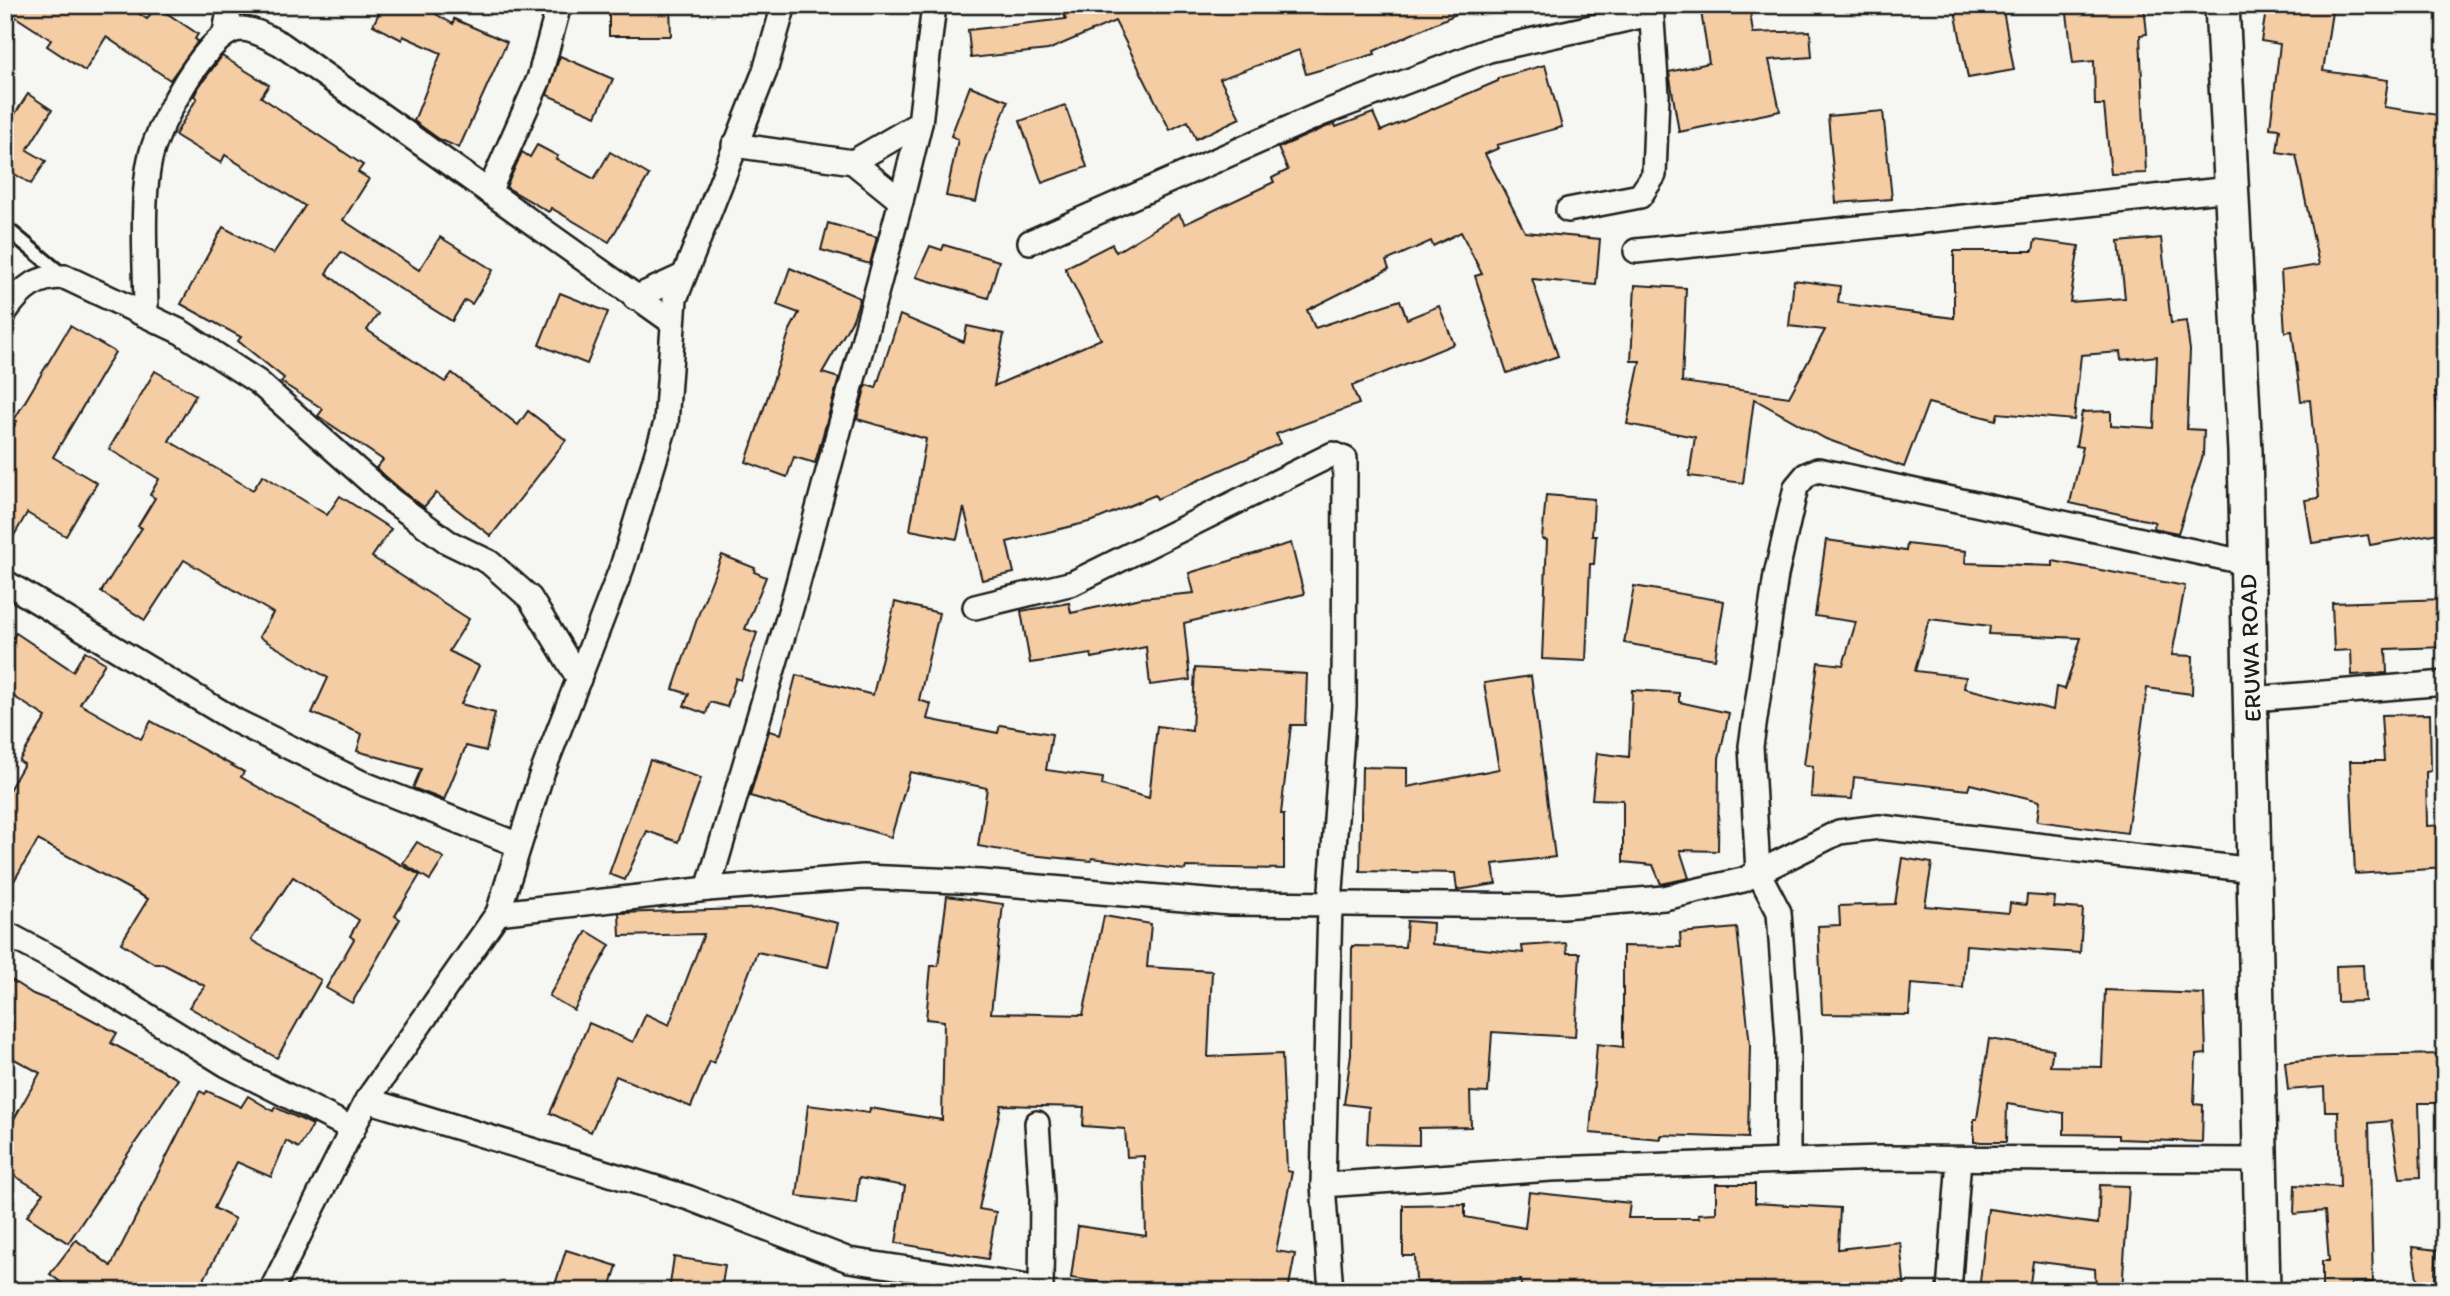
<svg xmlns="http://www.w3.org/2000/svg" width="2450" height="1296" viewBox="0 0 2450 1296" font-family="Itim,sans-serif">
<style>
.building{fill:#f5cda4;stroke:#1c1c1c;stroke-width:2;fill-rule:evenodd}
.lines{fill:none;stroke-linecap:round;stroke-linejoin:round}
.lane-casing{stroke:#1c1c1c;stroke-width:18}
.street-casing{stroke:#1c1c1c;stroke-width:28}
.secondary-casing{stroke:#1c1c1c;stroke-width:38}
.lane{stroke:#f6f6f2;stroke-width:12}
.street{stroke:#f6f6f2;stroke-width:23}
.secondary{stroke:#f6f6f2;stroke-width:33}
.labels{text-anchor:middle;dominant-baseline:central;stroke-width:6;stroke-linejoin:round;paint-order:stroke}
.street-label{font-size:24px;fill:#1c1c1c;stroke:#f6f6f2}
</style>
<rect width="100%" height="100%" fill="#f6f6f2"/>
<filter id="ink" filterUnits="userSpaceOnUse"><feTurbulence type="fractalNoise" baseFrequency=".0143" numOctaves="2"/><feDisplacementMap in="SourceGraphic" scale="14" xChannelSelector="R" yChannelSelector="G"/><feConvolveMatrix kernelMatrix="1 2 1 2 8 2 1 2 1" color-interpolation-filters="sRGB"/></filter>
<g filter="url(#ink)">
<g class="building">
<polygon points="5,5 126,5 147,19 156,6 198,34 195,39 198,41 170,80 106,37 85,71 47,46 51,40 5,10"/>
<polygon points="383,5 420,5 453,24 454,19 507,42 459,148 439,139 414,121 441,53 403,36 402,40 373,25"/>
<polygon points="609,5 670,5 671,36 609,36"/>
<polygon points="1060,5 1476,5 1374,51 1375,54 1306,74 1299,50 1220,79 1240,118 1196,139 1188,121 1170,130 1115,21 1048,50 971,58 968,30 1066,19"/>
<polygon points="1700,5 1749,5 1753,33 1810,31 1812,57 1769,60 1780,111 1679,132 1669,72 1709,63"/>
<polygon points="1954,5 2002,5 2014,70 1968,78"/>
<polygon points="2066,5 2144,5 2147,34 2140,35 2146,173 2111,174 2104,105 2095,105 2094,61 2073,63"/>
<polygon points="2267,5 2333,5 2323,71 2388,80 2384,107 2445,116 2445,392 2435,392 2444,466 2439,467 2445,502 2445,532 2370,545 2368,535 2312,543 2305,500 2319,498 2310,400 2301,401 2292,331 2285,332 2281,271 2319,265 2296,155 2277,152 2280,129 2270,128 2280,44 2261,41"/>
<polygon points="222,56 269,85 261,97 363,165 358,172 369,179 343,220 419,270 440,237 493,270 472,304 465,300 452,321 341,252 326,273 378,314 367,330 445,382 452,373 518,425 528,411 566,440 491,536 436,493 424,507 405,493 376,468 383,460 318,416 323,409 281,382 284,378 238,341 241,337 181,304 223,227 273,254 305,206 225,155 221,163 175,135 197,98 194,96 198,88"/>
<polygon points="560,56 613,79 596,116 547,95"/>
<polygon points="1545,65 1562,127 1497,145 1499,148 1485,154 1525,232 1600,239 1596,285 1532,279 1558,356 1507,373 1475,276 1482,274 1461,232 1433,246 1431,241 1386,261 1389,269 1307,310 1315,328 1400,300 1407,319 1439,306 1454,344 1352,386 1359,404 1276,434 1281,443 1157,499 1155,495 1093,521 1007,542 1014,573 982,580 964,508 957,539 910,530 926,439 857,419 866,385 876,388 900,315 964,342 967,326 1004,334 994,386 1101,339 1065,268 1112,244 1116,252 1179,214 1185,224 1274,182 1272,178 1288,170 1278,148 1326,127 1335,124 1336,127 1373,113 1381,131 1498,81 1498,78"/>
<polygon points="970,86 1008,101 985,163 976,202 946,196 958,139 951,136"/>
<polygon points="28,94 52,110 27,150 46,161 31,184 13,173 5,185 5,113 13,117"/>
<polygon points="1065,105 1087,167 1042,183 1020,121"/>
<polygon points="1883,111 1892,199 1836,203 1828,116"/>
<polygon points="537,145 558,156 556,159 594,179 610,152 649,175 609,242 551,208 549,212 506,187 522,152 530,157"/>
<polygon points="828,223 877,237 870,264 821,250"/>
<polygon points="2161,238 2171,323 2186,321 2190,350 2187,429 2204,430 2203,455 2178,533 2153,528 2155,522 2070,503 2083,447 2076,446 2082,412 2111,411 2111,425 2154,428 2157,356 2121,360 2120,352 2081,355 2074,420 1998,413 1996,420 1928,403 1904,467 1826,439 1754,399 1743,483 1689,476 1695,437 1627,424 1640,361 1631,361 1635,285 1686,288 1682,382 1789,397 1825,330 1789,326 1794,280 1840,286 1838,303 1954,318 1954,251 2033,251 2035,240 2079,246 2070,302 2125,298 2119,242"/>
<polygon points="944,245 999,261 988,298 916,277 930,246 942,250"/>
<polygon points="790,268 860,298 853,319 822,373 839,378 815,463 794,457 787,477 746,462 790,330 799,313 777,305"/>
<polygon points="560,293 608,312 587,364 539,345"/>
<polygon points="70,326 115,352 53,457 97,483 66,536 27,513 5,551 5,441 17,421 14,420"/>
<polygon points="155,371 196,395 169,441 253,490 263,475 327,515 340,496 391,529 372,557 469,619 449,651 479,666 461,704 495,713 486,751 466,746 444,800 413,788 421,769 357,751 362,734 312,713 328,678 259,637 273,613 184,560 145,620 101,592 142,528 138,526 155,498 150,495 159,479 109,449"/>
<polygon points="1546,495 1594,499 1592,536 1596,536 1594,564 1590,564 1586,661 1542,659 1547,540 1542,539"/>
<path d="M1826,540L1906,551L1907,544L1966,551L1965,563L2053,566V561L2185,586L2172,655L2193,656L2192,694L2147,688L2127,833L2037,821L2040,801L1970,784L1968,790L1854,777L1852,799L1811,797L1813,766L1804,765L1818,662L1843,665L1856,622L1815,616ZM1929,619L1990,626L1989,634L2081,638L2065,689L2056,687L2053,710L1964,688L1966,677L1915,671Z"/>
<polygon points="1291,543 1304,594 1184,623 1190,680 1150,685 1146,647 1092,658 1091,654 1030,663 1021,611 1069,603 1071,613 1141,598 1194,593 1189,573"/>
<polygon points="722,555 755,568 754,572 766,577 745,629 757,633 741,680 736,678 727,707 710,702 706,714 684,706 689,694 673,689 699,613"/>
<polygon points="1634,586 1724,601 1715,659 1624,643"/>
<polygon points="2445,599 2445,647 2386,649 2387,673 2352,675 2351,650 2334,651 2332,603"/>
<polygon points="895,602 939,613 919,700 931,704 927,719 998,733 1000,725 1052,734 1046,770 1103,778 1102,785 1149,798 1157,726 1192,731 1195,668 1307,674 1305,725 1291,725 1281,814 1284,814 1284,869 1186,867 1185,870 1092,858 1091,861 1029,855 978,846 987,788 910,772 891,837 750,796 769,731 781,734 796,675 873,695"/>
<polygon points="16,633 73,671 85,651 105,663 80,704 141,739 151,721 244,772 241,777 287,804 420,875 395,916 400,919 352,1003 326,988 354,939 350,936 359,920 293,877 251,940 321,980 277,1058 189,1007 205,986 163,964 155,964 121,943 148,899 38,840 5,896 5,797 24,764 19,761 46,717 5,691 5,649"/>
<polygon points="1531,676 1555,857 1493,864 1496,884 1457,890 1455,873 1360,871 1362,767 1407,768 1407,787 1499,769 1484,683"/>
<polygon points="1632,690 1679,693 1679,702 1729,713 1719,758 1718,851 1680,850 1689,878 1661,884 1653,865 1623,862 1623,800 1592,799 1597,753 1629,757"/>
<polygon points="2430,714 2431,771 2426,772 2427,826 2445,825 2445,868 2355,874 2350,761 2384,761 2381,715"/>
<polygon points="650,760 701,778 678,842 647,831 625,880 609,874"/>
<polygon points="417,842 444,858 430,880 403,863"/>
<polygon points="1902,858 1932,863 1925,906 2009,913 2010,903 2026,905 2027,895 2055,897 2054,907 2083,909 2080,953 1966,945 1963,988 1911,984 1909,1015 1822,1014 1818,926 1840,925 1839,906 1895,904"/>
<polygon points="947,896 1003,904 991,1013 1083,1015 1104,916 1151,924 1147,967 1212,971 1208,1057 1282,1054 1287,1171 1292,1172 1276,1251 1295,1254 1288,1291 1162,1291 1071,1278 1078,1226 1146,1236 1144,1156 1127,1157 1125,1129 1083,1126 1084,1107 1001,1105 979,1209 996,1212 988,1259 896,1243 905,1186 859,1178 856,1203 797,1196 808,1105 869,1113 870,1108 942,1120 944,1021 926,1019 931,966 938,966"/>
<polygon points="772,908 838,923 828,967 757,952 714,1063 710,1061 691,1107 616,1076 591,1132 550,1113 589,1023 633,1042 646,1014 669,1025 704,934 620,936 619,913"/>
<polygon points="1407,921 1433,923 1432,944 1523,953 1522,946 1566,943 1567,953 1580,953 1575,1037 1492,1032 1488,1093 1470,1092 1471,1127 1419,1128 1419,1145 1367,1144 1369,1107 1344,1104 1351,1055 1352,946 1405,947"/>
<polygon points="1737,928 1750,1045 1748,1138 1661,1135 1661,1139 1590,1133 1597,1044 1623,1047 1623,946 1681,947 1680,933"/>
<polygon points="587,931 610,945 574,1010 549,996"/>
<polygon points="2363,965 2365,1001 2337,1002 2336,966"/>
<polygon points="5,976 33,994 76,1011 117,1033 111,1043 178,1079 68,1243 27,1216 43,1193 5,1170 5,1114 14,1119 40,1073 5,1054"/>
<polygon points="2105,990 2204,994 2206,1054 2196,1055 2194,1104 2203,1105 2202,1142 2119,1139 2119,1135 2064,1134 2064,1113 2007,1104 2006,1142 1974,1142 1974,1119 1977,1119 1989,1039 2053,1049 2050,1066 2102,1067"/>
<polygon points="2444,1054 2444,1103 2419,1103 2421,1177 2400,1178 2391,1121 2369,1123 2373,1282 2351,1283 2351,1291 2322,1291 2322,1261 2329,1261 2325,1211 2294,1214 2295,1185 2340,1187 2338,1111 2325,1111 2324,1087 2288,1090 2285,1062 2346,1056"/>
<polygon points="200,1091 205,1094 207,1091 241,1107 248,1096 273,1111 275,1107 313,1125 299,1148 286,1141 271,1177 237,1162 214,1208 235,1219 198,1291 72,1291 50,1274 76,1240 111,1266"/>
<polygon points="1716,1184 1755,1184 1755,1203 1840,1208 1838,1249 1900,1242 1905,1291 1521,1291 1521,1280 1416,1282 1415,1256 1403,1256 1403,1205 1465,1204 1465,1217 1525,1228 1529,1192 1630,1203 1628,1218 1699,1218 1698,1214 1716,1213"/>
<polygon points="2100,1185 2129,1186 2122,1291 2096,1291 2095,1269 2033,1261 2029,1291 1979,1291 1988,1209 2098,1224"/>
<polygon points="2412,1247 2437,1250 2434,1291 2419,1291"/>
<polygon points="566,1250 617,1266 609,1291 553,1291"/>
<polygon points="674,1257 725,1265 721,1291 669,1291"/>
</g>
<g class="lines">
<g class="lane-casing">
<polyline id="lane" points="5,227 65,277"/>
</g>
<g class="street-casing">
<g id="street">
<polyline points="225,33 230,5"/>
<polyline points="734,145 853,162 901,201"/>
<polyline points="853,162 920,123"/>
<polyline points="489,192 539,79 559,5"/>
<polyline points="1568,210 1640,196 1654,175 1657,95 1651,5"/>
<polyline points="1030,242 1321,114 1489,50 1650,14"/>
<polyline points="1636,251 2231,189"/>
<polyline points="635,298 683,276"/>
<path d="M5,312C21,289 37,276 65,277L181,332L258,382L392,501L448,542L489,562L530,598L579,679"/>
<path d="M146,315C146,268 140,199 151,155C159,124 207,30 241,29C255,29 269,38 281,44L672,322"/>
<polyline points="5,582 236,721 362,783 519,845"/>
<polyline points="975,607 1073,583 1333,454 1345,459 1344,706 1330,904 1323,1185 1331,1291"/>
<polyline points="2252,699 2445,683"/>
<polyline points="708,889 792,605 901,201 920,123 934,5"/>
<polyline points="498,913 708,889 863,877 981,882 1230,903 1562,906 1664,898 1743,880 1839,832 1879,827 2254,870"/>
<polyline points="5,933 69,967 227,1065 353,1129"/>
<polyline points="367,1100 689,1198 849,1260 1041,1289"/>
<polyline points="1037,1123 1042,1198 1041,1291"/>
<polyline points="1788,1161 1788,1039 1779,912 1758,872 1751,746 1776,575 1796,487 1806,475 1818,470 2248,563"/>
<polyline points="1323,1185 1551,1169 1880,1158 2260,1160"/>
<polyline points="271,1291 367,1100 498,913 541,776 622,567 666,423 675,299 765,71 784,5"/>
<polyline points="1949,1291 1959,1159"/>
</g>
</g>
<g class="secondary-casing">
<polyline id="secondary" points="2222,5 2245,451 2263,1291"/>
</g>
<use href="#lane" class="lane"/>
<use href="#street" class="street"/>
<use href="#secondary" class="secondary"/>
</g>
</g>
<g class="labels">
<g class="street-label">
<text transform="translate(2250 648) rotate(-92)">ERUWA ROAD</text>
</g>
</g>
<rect width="2450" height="1296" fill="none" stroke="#f6f6f2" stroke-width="28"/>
<rect x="14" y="14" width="2422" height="1268" fill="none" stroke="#1c1c1c" stroke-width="2.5" filter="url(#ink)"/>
</svg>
